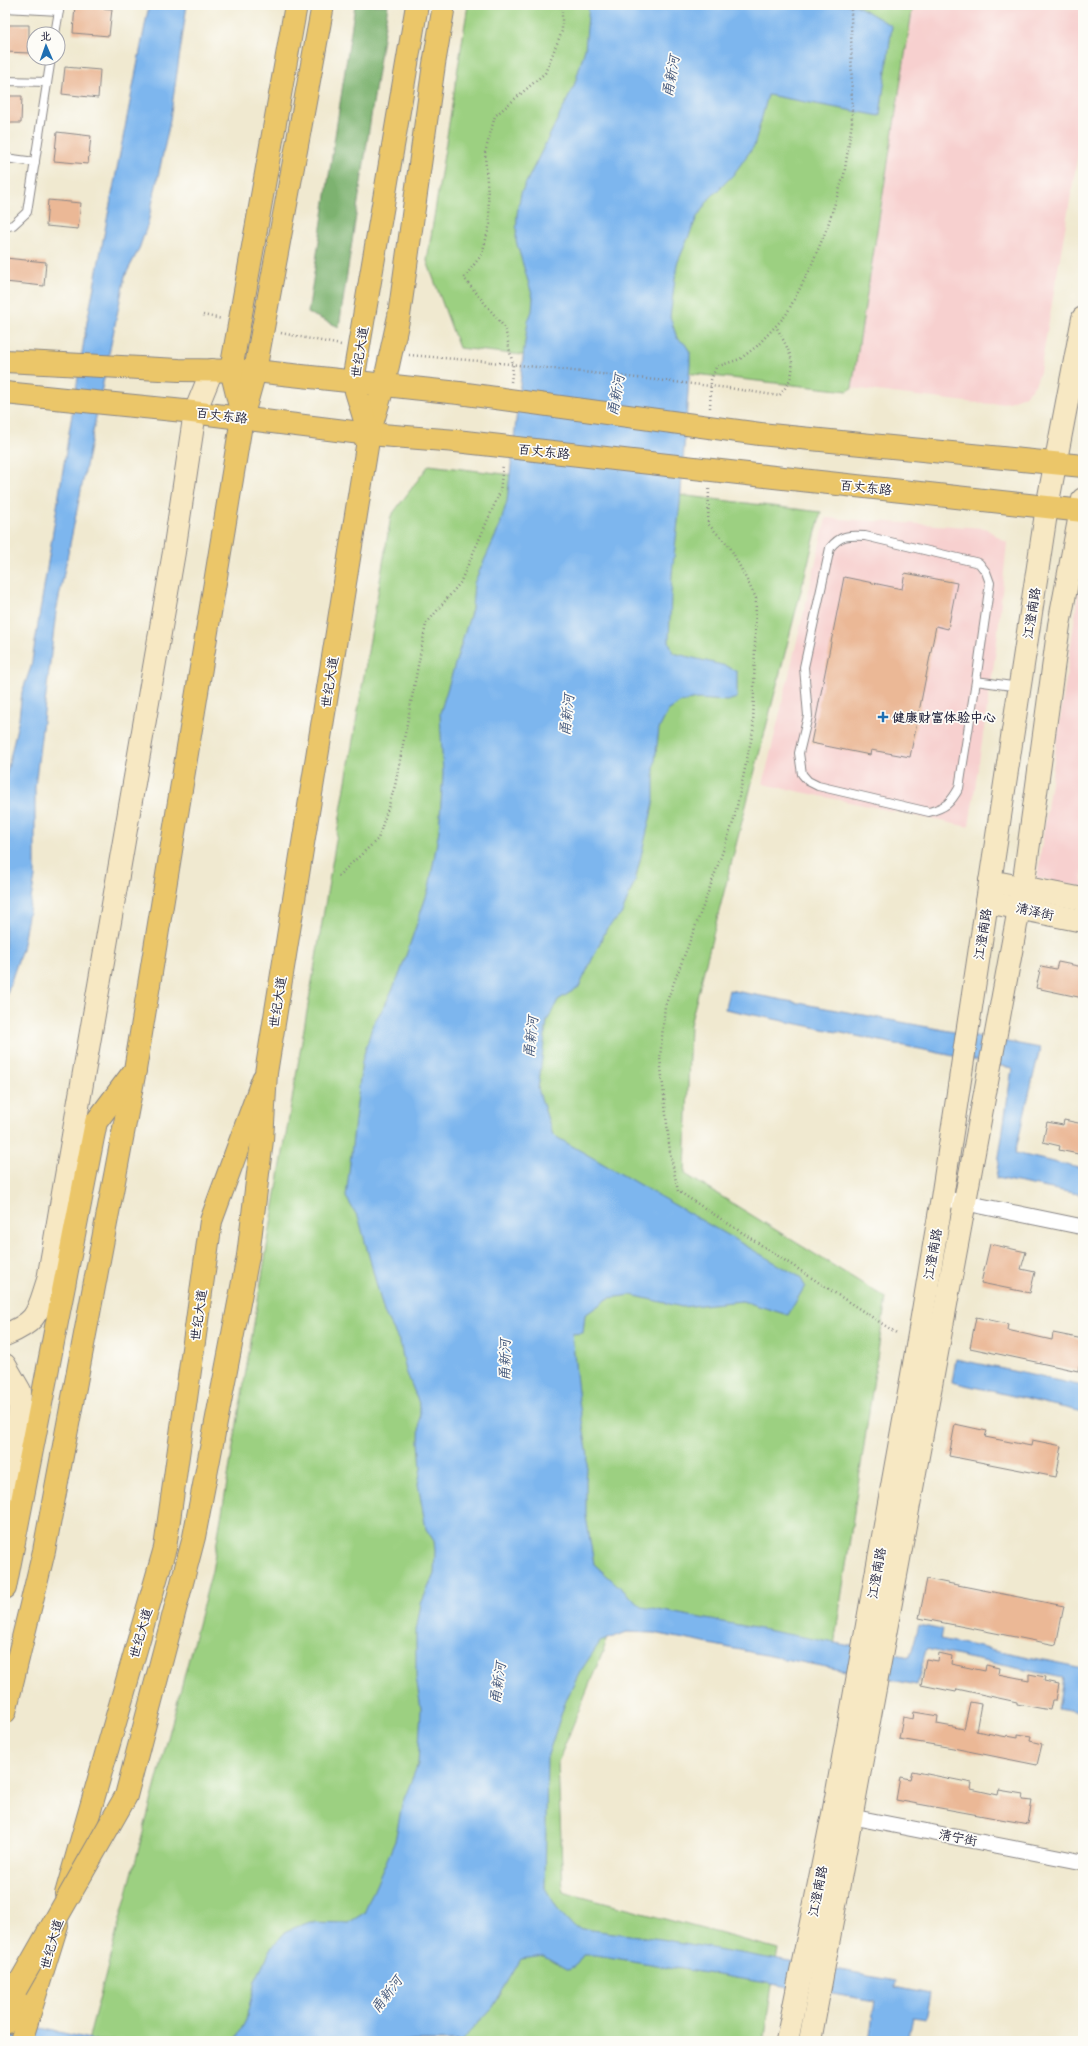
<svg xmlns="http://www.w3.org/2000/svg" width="1088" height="2046" viewBox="0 0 1088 2046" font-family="'Patrick Hand','LXGW WenKai TC',sans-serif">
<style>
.built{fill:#f7d0cf}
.green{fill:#9cd081;stroke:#5f795e}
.forest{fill:#7db26f;stroke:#506a55}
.water{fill:#7db6ee;stroke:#506c94}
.building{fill:#ebb896}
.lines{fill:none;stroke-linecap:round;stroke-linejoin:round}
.lane-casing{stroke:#898686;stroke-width:10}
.street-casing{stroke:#898686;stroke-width:17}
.secondary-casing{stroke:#898686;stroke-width:24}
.primary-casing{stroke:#898686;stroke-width:24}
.highway-casing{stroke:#898686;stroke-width:24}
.path{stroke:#898686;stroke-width:2.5;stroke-dasharray:1 3;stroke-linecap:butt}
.lane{stroke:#fff;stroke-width:8}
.street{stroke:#fff;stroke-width:15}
.secondary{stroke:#f7e8c3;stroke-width:22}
.primary{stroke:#ebc669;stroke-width:22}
.highway{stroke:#ebc669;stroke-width:22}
.primary-bridge-casing{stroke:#898686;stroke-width:24;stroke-linecap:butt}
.highway-bridge-casing{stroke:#898686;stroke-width:24;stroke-linecap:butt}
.path-bridge{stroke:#898686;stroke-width:2.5;stroke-dasharray:1 3;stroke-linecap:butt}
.primary-bridge{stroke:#ebc669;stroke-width:22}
.highway-bridge{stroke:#ebc669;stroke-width:22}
.poi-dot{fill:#1f6fb2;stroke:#fdfcf7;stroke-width:1.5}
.labels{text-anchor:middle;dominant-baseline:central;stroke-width:3.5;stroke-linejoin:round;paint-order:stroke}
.street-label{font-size:13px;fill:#22223b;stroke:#fdfcf7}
.poi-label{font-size:13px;font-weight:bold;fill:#22223b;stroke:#fdfcf7;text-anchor:start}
.water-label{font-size:14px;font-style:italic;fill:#42567a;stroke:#fdfcf7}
</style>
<rect width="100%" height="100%" fill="#fdfcf7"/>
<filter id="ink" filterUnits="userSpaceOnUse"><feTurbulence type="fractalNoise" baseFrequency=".025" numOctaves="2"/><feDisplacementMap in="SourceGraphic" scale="8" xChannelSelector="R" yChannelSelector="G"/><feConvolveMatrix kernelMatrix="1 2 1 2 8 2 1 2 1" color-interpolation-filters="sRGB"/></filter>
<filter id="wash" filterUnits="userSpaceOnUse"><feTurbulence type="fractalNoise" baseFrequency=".012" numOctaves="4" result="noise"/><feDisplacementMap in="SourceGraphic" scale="16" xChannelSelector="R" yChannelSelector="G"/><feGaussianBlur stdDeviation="0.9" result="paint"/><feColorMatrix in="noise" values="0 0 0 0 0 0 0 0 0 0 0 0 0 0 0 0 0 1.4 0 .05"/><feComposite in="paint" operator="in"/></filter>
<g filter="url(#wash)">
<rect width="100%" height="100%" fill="#f0e9d0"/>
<g class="built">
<polygon points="913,5 1083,5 1083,126 1040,372 1035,385 1024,396 1009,402 991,404 967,402 852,388"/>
<polygon points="826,518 985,528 1007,543 996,650 969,827 763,784"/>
<polygon points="1083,561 1083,887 1037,878"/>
</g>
<g class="green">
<polygon points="468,5 913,5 852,388 848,391 459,348 427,261"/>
<polygon points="429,465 821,512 690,1025 685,1174 886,1298 834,1646 615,1621 558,1762 563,1892 778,1949 763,2041 88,2041 212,1571 391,516"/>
</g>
<polygon class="forest" points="355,5 388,5 339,327 308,313"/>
<g class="water">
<polygon points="149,5 187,5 169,126 148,223 139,249 125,276 56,612 35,787 35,877 22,949 5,999 5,781 19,718 22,692 31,667 87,322"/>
<polygon points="589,5 856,5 892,26 880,116 768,95 754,146 733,175 709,199 697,217 677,264 670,317 677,338 685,344 690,352 690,364 680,504 672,574 669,641 673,653 726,666 737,672 737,698 727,701 697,699 681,702 668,711 659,729 654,769 654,802 635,881 621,915 607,928 579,987 558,1000 547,1021 538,1089 553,1135 800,1277 805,1286 788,1315 742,1301 682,1307 631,1295 609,1298 585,1315 583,1333 572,1334 579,1402 588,1456 586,1481 586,1516 594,1564 642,1607 910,1657 919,1625 942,1630 940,1639 1083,1668 1083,1714 1058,1709 1063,1678 926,1649 917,1685 654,1633 627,1632 600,1642 580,1672 566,1700 547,1758 545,1888 559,1911 575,1928 661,1939 896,1981 895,1987 930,1994 925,2019 913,2017 909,2036 933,2041 869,2041 875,2001 596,1955 583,1955 577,1964 569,1970 544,1956 521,1959 493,2007 461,2041 235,2041 246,2020 255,1981 271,1949 286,1931 310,1922 348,1923 364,1913 395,1841 402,1804 418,1764 421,1709 416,1677 416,1631 421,1604 434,1574 435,1551 434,1541 426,1529 418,1484 421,1468 419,1442 420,1406 406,1371 400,1343 384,1312 359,1219 346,1197 362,1061 373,1024 385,1005 400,973 429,888 439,830 443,774 440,713 472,609 474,583 499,528 507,501 524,349 528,321 532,311 533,298 516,241 517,214 521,193 574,86 585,49"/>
<polygon points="729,990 1040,1048 1015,1153 1083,1169 1083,1195 996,1178 1012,1068 725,1009"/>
<polygon points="956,1359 1083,1386 1083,1412 952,1382"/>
<polygon points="5,2020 99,2041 5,2041"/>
</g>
<g id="blocks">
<g class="building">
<polygon points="75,5 100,5 99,8 112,9 109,36 73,33"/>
<polygon points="5,25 29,25 29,53 5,52"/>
<polygon points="65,67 100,70 98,98 62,94"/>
<polygon points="5,96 22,96 21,123 5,123"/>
<polygon points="57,132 91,136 88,164 54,161"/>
<polygon points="48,200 81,203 78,229 46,226"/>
<polygon points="5,258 46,262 44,286 5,282"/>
<polygon points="905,573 957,583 948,629 936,626 910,757 871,750 870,755 811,743 844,577 902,589"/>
<polygon points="1058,962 1083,967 1083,998 1036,988 1041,966 1056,969"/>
<polygon points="1064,1120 1083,1124 1083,1155 1059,1150 1060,1146 1043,1142 1047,1122 1063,1125"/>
<polygon points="990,1244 1026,1252 1021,1269 1035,1272 1030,1293 981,1283"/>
<polygon points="976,1317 1008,1324 1007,1330 1052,1340 1053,1333 1083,1339 1083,1350 1078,1371 970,1348"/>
<polygon points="955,1424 987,1431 985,1437 1031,1446 1032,1440 1062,1446 1056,1477 949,1456"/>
<polygon points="927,1579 1064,1606 1056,1645 919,1618"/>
<polygon points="939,1653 952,1656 951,1664 985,1671 986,1665 999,1668 998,1674 1029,1680 1029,1674 1045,1677 1044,1681 1059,1684 1056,1700 1052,1700 1050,1710 1017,1704 1017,1702 957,1689 956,1692 921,1685 926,1659 938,1661"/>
<polygon points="970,1702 981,1704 976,1731 1007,1737 1007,1735 1018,1737 1018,1734 1031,1736 1030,1741 1042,1744 1037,1765 953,1748 899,1739 903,1717 913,1719 914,1712 938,1716 937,1724 964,1729"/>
<polygon points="912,1771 972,1783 971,1789 998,1795 999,1790 1023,1794 1022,1800 1032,1801 1028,1824 896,1800 900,1777 910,1779"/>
</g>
</g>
</g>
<g filter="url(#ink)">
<use href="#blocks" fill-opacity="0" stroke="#898686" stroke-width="1"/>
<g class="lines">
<g class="lane-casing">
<g id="lane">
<polyline points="5,8 59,11"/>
<polyline points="55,34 60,5"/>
<polyline points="5,81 47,82"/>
<polyline points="5,158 35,162"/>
<polyline points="5,227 13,225 27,212 51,58"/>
<path d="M976,681L990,583L986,572L979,563L865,536C849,535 840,535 830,548L804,667L808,716L799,753L802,774L808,781L818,786L929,812C946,807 950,804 959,788L976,681L1019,687"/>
</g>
</g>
<g class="street-casing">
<g id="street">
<polyline points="942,1198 1083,1227"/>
<polyline points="842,1815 1083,1862"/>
</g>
</g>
<g class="secondary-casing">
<g id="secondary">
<polyline points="990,881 1083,899"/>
<polyline points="987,902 1083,921"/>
<path d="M5,1335C39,1321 37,1313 48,1280L174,552L195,412L212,370"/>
<polyline points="5,1365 20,1391 19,1418 5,1506"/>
<polyline points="787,2041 833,1814 914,1364 942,1198 1047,507 1083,318"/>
<polyline points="810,2041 1023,887 1059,625 1083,499"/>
</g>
</g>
<g class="primary-casing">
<g id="primary">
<polyline points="5,361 179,370 255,371 459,393"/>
<polyline points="5,393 184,411 369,434 456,441"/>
<polyline points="369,434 384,384 399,316 434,64 444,5"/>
<polyline points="760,434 1083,466"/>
<polyline points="756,475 1083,511"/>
<polyline points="5,1712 44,1551 135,1070"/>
<polyline points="66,1894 165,1548 211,1221 263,1079"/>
<polyline points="21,2041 57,1925"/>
</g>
</g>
<g class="highway-casing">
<g id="highway">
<polyline points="242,415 231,370 296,5"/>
<polyline points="248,1256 262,1140 266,1073 369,434 353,381 417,5"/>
<polyline points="5,1588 96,1122 135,1070 242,418 255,371 323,5"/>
<polyline points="5,2023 16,1989"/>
</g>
</g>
<g class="path">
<polyline points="203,315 222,319"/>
<polyline points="281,333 341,345"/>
<polyline points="409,355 491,362"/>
<polyline points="511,382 513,366 505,328 464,278 482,254 490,224 485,153 495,116 545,73 562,31 562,5"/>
<path d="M729,388L779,396C803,368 790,354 776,326"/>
<polyline points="710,408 711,380 716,367 740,359 757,346 786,315 809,271 827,228 844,175 852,123 851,5"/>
<polyline points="709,489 708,524 730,547 756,598 753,731 734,820 704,904 665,1006 660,1058 670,1152 678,1191 898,1334"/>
<polyline points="338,876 378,839 395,786 426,624 460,583 500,492 503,464"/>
</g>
<use href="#lane" class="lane"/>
<use href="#street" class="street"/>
<use href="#secondary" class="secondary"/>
<use href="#primary" class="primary"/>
<use href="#highway" class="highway"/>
<g class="primary-bridge-casing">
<g id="primary-bridge">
<polyline points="459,393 760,434"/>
<polyline points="456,441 756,475"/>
</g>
</g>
<g class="highway-bridge-casing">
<polyline id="highway-bridge" points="16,1989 126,1796 194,1537 248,1256"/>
</g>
<polyline class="path-bridge" points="491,362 729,388"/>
<use href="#primary-bridge" class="primary-bridge"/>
<use href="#highway-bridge" class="highway-bridge"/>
</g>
</g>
<path class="poi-dot" d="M881 711h4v4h4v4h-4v4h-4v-4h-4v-4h4z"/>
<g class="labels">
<g class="street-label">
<text transform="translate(359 352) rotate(-81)">世纪大道</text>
<text transform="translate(222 415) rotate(7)">百丈东路</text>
<text transform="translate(544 451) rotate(6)">百丈东路</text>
<text transform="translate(866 487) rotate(6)">百丈东路</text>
<text transform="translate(1031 613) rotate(-81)">江澄南路</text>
<text transform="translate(329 682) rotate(-81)">世纪大道</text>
<text transform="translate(1035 911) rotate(12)">清泽街</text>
<text transform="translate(982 934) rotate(-81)">江澄南路</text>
<text transform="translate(277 1002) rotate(-81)">世纪大道</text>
<text transform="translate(932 1254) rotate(-80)">江澄南路</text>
<text transform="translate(198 1315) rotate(-82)">世纪大道</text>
<text transform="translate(876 1573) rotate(-80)">江澄南路</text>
<text transform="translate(140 1633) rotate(-74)">世纪大道</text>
<text transform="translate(958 1837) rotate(11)">清宁街</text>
<text transform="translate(817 1891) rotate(-79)">江澄南路</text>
<text transform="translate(51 1944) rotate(-74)">世纪大道</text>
</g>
<g class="poi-label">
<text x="892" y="717">健康财富体验中心</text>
</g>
<g class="water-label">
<text transform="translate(670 76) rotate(-80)">甬新河</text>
<text transform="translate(615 395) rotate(-80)">甬新河</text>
<text transform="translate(566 715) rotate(-84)">甬新河</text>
<text transform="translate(530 1037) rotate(-84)">甬新河</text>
<text transform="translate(504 1360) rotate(-89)">甬新河</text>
<text transform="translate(497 1683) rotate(-82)">甬新河</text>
<text transform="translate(386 1994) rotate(-53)">甬新河</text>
</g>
</g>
<rect width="1088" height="2046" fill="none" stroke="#fdfcf7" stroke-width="20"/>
<g transform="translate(46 46) rotate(358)"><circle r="19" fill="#fdfcf7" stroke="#a5a5ac"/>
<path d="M0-3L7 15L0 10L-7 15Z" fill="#1f6fb2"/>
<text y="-6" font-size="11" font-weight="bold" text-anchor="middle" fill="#22223b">北</text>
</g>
</svg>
